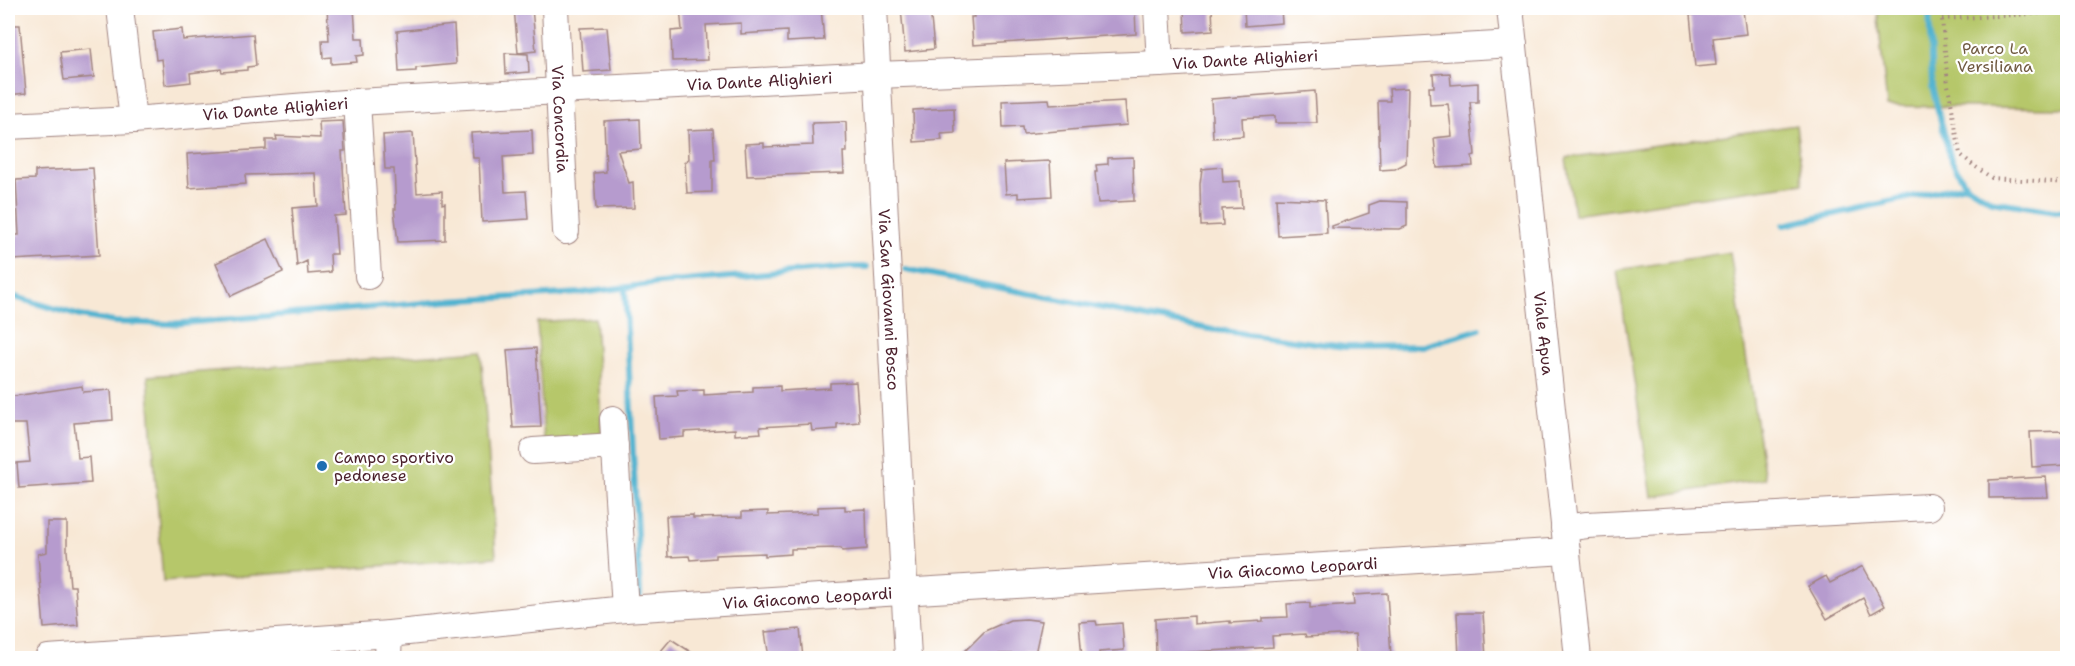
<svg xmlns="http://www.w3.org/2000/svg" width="2075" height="666" viewBox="0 0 2075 666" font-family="'Shantell Sans',sans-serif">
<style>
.green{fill:#b6c76a;stroke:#80734a;stroke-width:1.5}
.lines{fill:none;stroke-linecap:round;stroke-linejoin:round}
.stream{stroke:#51b3d0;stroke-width:6}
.building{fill:#b69bce}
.minor-casing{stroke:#a18480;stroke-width:28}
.path{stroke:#a18480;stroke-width:4;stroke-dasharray:1.5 4.5;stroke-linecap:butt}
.minor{stroke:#fff;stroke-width:26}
.poi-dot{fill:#1f6fb2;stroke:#fff;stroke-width:2}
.labels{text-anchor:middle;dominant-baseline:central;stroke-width:4.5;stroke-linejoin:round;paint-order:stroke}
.park-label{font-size:16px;fill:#705a41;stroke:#fff}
.street-label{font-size:16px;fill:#4a1f2b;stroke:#fff}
.poi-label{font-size:16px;fill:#4a1f2b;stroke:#fff;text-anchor:start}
</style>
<rect width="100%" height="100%" fill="#fff"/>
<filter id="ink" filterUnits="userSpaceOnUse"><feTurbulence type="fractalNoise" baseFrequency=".0167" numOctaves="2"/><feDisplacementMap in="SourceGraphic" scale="12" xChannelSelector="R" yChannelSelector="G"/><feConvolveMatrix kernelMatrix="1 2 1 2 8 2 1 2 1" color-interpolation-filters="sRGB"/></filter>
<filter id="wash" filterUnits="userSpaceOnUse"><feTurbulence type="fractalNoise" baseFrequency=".008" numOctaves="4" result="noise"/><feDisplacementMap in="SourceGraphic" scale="24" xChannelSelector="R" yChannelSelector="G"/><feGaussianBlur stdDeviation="1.35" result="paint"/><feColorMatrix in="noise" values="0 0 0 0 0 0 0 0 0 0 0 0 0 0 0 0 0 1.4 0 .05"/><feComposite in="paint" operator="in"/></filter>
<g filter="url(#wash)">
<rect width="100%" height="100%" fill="#f8e8d5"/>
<g class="green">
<polygon points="1877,8 2067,8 2067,108 1887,106"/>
<polygon points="1796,125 1803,183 1574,215 1566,158"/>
<polygon points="1730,252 1765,479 1652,497 1617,270"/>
<polygon points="595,318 602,438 544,442 537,322"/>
<polygon points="481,351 496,557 163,582 148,376"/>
</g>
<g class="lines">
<g class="stream">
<polyline points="1929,8 1932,87 1951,160 1966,185 1992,201 2068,213"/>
<polyline points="1784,225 1966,185"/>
<polyline points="905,269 1209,329 1345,347 1424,346 1480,329"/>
<polyline points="625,288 640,595"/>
<polyline points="8,295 80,316 114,322 171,324 447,301 581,293 660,283 850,267 867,267"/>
</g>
</g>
<g id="blocks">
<g class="building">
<polygon points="327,8 354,8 356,38 363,38 364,55 356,56 357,62 331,64 331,57 323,58 322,40 329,40"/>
<polygon points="514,8 532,8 536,51 518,53"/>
<polygon points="680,8 821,8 824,40 787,42 787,31 741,34 741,23 706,25 708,60 672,61 671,31 682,30"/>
<polygon points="901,8 930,8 934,49 905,52"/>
<polygon points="1001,8 1006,8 1006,13 1092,8 1135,8 1136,34 973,45 971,17 974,17 973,9"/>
<polygon points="1184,8 1212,8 1213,30 1185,32"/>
<polygon points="1244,8 1281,8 1282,23 1245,26"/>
<polygon points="1743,10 1746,34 1713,38 1716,65 1695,67 1690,15"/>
<polygon points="8,25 20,25 26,93 8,95"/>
<polygon points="454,25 456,64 416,68 416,71 399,72 397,31"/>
<polygon points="607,27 611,70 583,72 580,28"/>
<polygon points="182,29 183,40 253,34 256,66 247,67 247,70 222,72 221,69 190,73 191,82 165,85 162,59 156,60 153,32"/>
<polygon points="91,49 94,77 64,80 60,52"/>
<polygon points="505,53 528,54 529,72 506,74"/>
<polygon points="1450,73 1451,85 1478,83 1478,102 1470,102 1475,155 1472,156 1473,166 1437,168 1434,138 1452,136 1448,104 1430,105 1429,87 1434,87 1433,74"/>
<polygon points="1408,88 1406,163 1395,169 1380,170 1378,101 1390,101 1389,89"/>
<polygon points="1315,91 1317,123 1275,123 1275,116 1242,118 1243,136 1213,138 1211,99"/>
<polygon points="1049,99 1050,105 1125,101 1127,125 1023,134 1022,127 1003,128 1002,101"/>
<polygon points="954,108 955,133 941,134 942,140 914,142 913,110"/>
<polygon points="640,119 641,149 618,151 629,183 633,182 634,208 596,209 594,173 606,172 604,121"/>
<polygon points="343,121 345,151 342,151 346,215 334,216 337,254 330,254 331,272 308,274 307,261 297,266 292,208 318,206 316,173 245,175 246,184 189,188 187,154 266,149 266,140 277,140 276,136 320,138 319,122"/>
<polygon points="846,122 847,152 843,152 844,173 747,176 745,144 764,143 764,147 813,145 812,123"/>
<polygon points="713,129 715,160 712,160 712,192 687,193 685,161 689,160 688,130"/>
<polygon points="532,130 533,155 503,157 505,192 526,191 528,219 482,222 479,158 473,158 471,133"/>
<polygon points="413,133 417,193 442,191 442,204 445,203 445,240 398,242 394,209 396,209 394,169 385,169 383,135"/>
<polygon points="1133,157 1134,201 1098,203 1095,172 1097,172 1096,165 1108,164 1108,158"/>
<polygon points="1050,161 1052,196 1018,198 1018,193 1006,194 1004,163"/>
<polygon points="1222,167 1223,182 1240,181 1242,208 1222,209 1223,225 1201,226 1200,184 1202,169"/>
<polygon points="93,168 99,255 12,260 10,235 19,235 16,180 35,179 35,171"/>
<polygon points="1276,198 1325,200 1327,233 1278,236"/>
<polygon points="1380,201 1407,202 1407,226 1400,229 1332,228 1332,226 1369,213 1369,205"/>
<polygon points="268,239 283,272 231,296 216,263"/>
<polygon points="536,348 541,427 513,428 507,350"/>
<polygon points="856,382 859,422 837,424 837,429 812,431 811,424 760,427 761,433 735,435 735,429 684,432 684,437 659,439 656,397 678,396 677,391 704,390 704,395 753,392 753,387 780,386 780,391 830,388 830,383"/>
<polygon points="82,386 83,392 111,390 113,420 74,423 78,458 89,457 91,483 19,488 17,463 30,462 26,424 8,424 8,397"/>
<polygon points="2064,431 2066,465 2032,467 2030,432"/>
<polygon points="2046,477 2048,497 1989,498 1989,480"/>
<polygon points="845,506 845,510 866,509 867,549 842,551 841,548 791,549 791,554 765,556 765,553 715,555 715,558 690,560 689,556 668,557 666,516 693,515 693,518 742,517 742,512 768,511 768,515 818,513 818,507"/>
<polygon points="47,522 67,522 67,551 70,586 75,586 78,625 44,628 38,554 47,552"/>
<polygon points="1863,566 1885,606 1871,614 1863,598 1827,619 1808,586 1826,576 1830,583"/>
<polygon points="1387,593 1391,657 1357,658 1355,634 1306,637 1305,634 1272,636 1273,647 1178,653 1179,658 1156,658 1155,619 1194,616 1194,624 1230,621 1230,623 1263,621 1263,618 1288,617 1287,604 1310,603 1310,608 1354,605 1353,595"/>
<polygon points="1457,613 1483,613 1486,658 1459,658"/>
<polygon points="1026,619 1042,621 1035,654 1000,654 1004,658 958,658 985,631 1010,620"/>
<polygon points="1096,621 1097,625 1122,623 1124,650 1099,652 1099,658 1082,658 1079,622"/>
<polygon points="800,629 803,658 769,658 765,632"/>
<polygon points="671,639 700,658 655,658"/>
</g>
</g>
</g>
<g filter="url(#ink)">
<use href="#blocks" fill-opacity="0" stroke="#a18480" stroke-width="1.5"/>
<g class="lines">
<g class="minor-casing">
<g id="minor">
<polyline points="120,8 133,120"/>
<path id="s1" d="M555,8L566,231"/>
<path id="s2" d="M874,8L908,658"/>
<polyline points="1157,8 1160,64"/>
<path id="s3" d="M1510,8L1578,658"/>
<polyline points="357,102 368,276"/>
<path id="s4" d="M8,126L133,120L357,102L560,91L877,75L1160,64L1514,44"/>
<polyline points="613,419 625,609"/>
<polyline points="533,451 615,446"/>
<polyline points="1564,528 1587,525 1929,507"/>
<path id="s5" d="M48,658L389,634L625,609L1567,551"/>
<polyline points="388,658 389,634"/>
</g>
</g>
<g class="path">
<polyline points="1941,8 1948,85 1960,154 1973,165 1992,178 2068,183"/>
<polyline points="1942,19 2068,12"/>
</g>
<use href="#minor" class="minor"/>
</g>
</g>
<circle class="poi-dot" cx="322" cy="466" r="6"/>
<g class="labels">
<g class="park-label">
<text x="1995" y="48">Parco La<tspan x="1995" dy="18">Versiliana</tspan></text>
</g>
<g class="street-label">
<text stroke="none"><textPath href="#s4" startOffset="1239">Via Dante Alighieri</textPath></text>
<text stroke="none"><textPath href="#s4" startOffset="753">Via Dante Alighieri</textPath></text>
<text stroke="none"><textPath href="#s4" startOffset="268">Via Dante Alighieri</textPath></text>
<text stroke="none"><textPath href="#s1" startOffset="111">Via Concordia</textPath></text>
<text stroke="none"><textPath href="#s2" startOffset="292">Via San Giovanni Bosco</textPath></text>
<text stroke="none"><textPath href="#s3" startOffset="327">Viale Apua</textPath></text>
<text stroke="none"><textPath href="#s5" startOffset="1248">Via Giacomo Leopardi</textPath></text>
<text stroke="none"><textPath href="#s5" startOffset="762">Via Giacomo Leopardi</textPath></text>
</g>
<g class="poi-label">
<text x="334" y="457">Campo sportivo<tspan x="334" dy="18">pedonese</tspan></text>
</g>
</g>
<rect width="2075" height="666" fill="none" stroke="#fff" stroke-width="30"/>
</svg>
